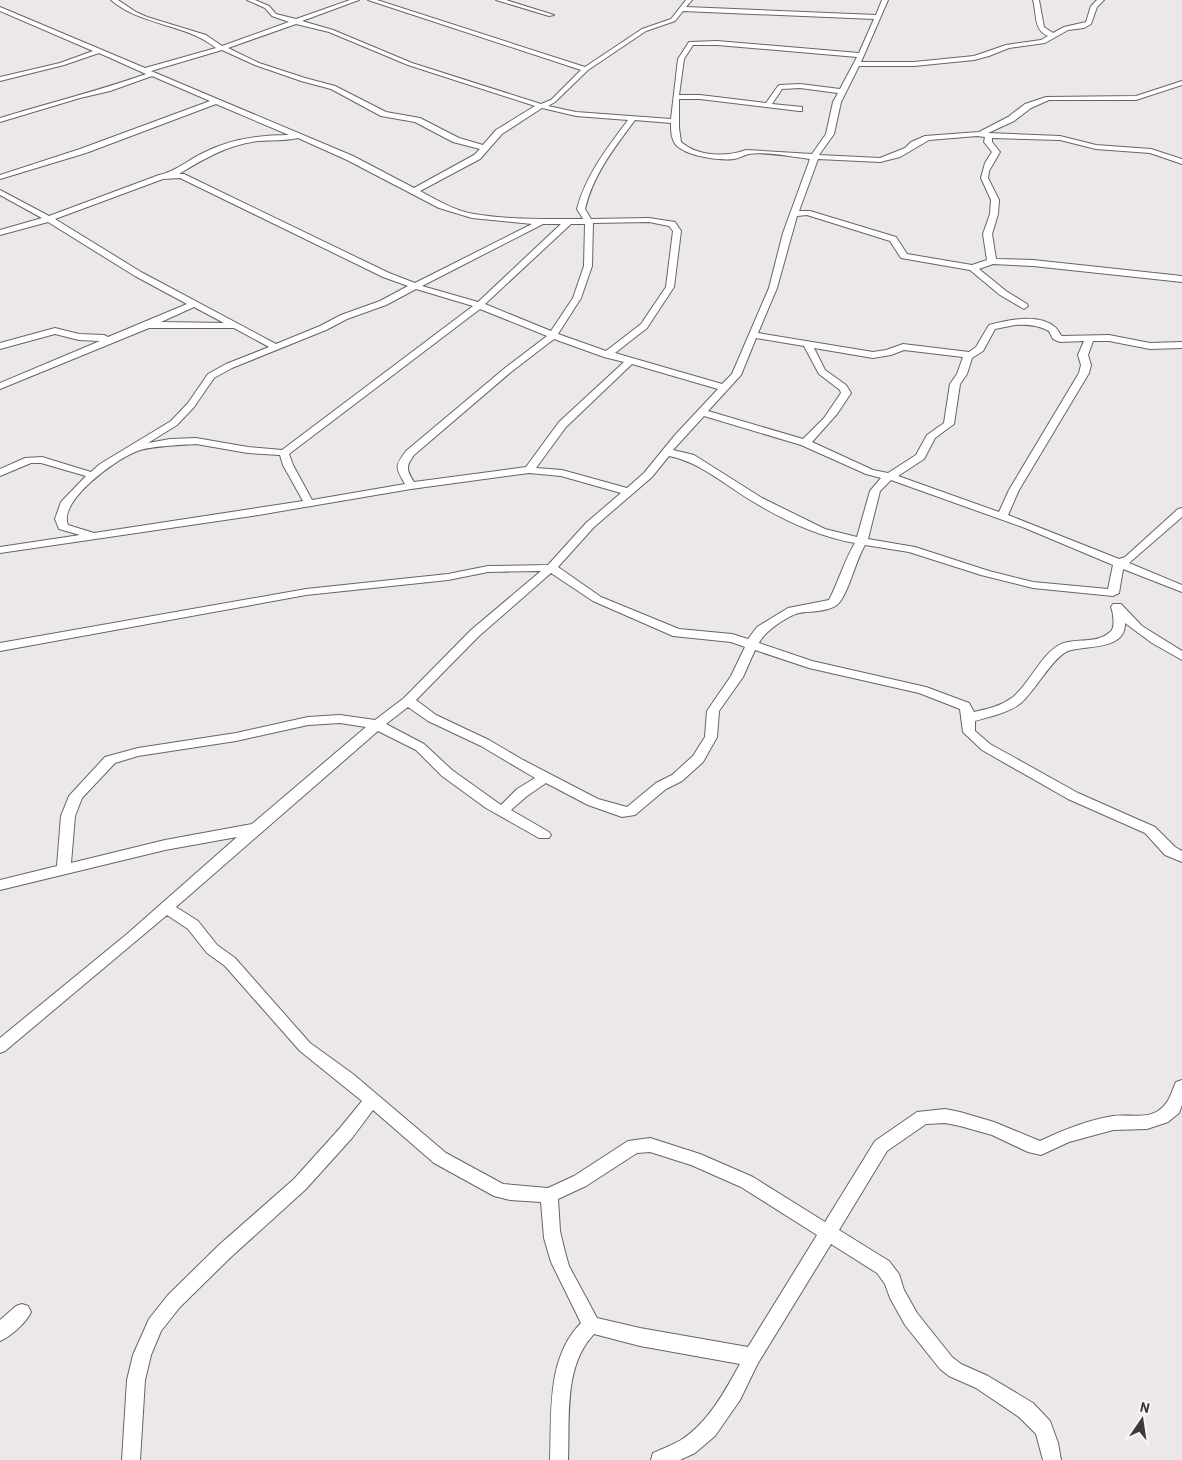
<svg xmlns="http://www.w3.org/2000/svg" width="1182" height="1460" viewBox="0 0 1182 1460" font-family="Barlow,sans-serif">
<style>
.lines{fill:none;stroke-linecap:round;stroke-linejoin:round}
.minor-casing{stroke:#676466;stroke-width:2}
.minor{fill:#fff;fill-rule:evenodd}
</style>
<rect width="100%" height="100%" fill="#ece8ea"/>
<g class="lines">
<g class="minor-casing">
<g id="minor">
<path d="M111,0H118L136,12L147,17L206,35L222,46L289,22L272,16L265,8L247,0H255L269,6L276,14L296,19L350,0H359L302,21L333,30L412,63L541,104L551,100L581,70L368,0H377L585,67L642,29L671,19L686,0H692L686,7L876,15L882,0H888L861,62H914L974,56L1006,45L1041,40L1048,36C1033,30 1037,13 1033,0H1039L1044,27L1053,33L1064,27L1086,22L1091,6L1097,0H1104L1097,7L1091,24L1084,28L1068,30L1045,43L1009,48L989,56L974,60L914,66H859L841,102L834,134L819,155L880,158L905,148L911,142L925,136L979,132L1008,117L1025,104L1046,97L1136,96L1182,81V85L1136,100H1049L1031,108L1014,121L988,133L1060,136L1096,145L1151,149L1182,159V164L1150,153L1096,149L1060,140L992,138V142L1000,152L989,171L988,178L999,200L998,214L992,234L996,259L1033,260L1182,276V282L1033,266L993,264L979,269L1006,291L1027,304L1028,306L1024,309L1000,295L970,270L901,258L890,241L807,215L797,216L777,288L758,333L873,352L886,350L903,344L969,352L976,347L989,325C1008,320 1038,313 1055,327C1058,329 1059,334 1062,336L1109,335L1150,343L1182,342V348L1150,349L1109,341H1093L1088,355L1091,365L1089,373L1019,490L1008,515L1119,559L1125,557L1178,509L1182,508V517L1129,563L1182,585V592L1123,569L1119,593L1113,596L1033,588L981,575L909,552L865,545C856,559 848,596 837,605C827,612 810,611 799,613C787,616 764,632 759,643L812,661L926,687L969,703L974,712C988,709 1001,706 1013,697C1029,684 1041,655 1059,645C1074,637 1096,645 1110,632C1116,628 1113,612 1111,607L1113,604H1121L1142,626L1182,651V660L1152,643L1125,623C1126,651 1084,645 1068,651C1053,657 1034,692 1021,703C1008,713 991,716 975,721V731L990,744L1078,793L1155,827L1175,847L1182,851V862L1165,855L1145,833L1068,799L982,750L963,732L960,709L919,693L809,668L755,650L743,677L719,711L717,737L703,762L682,781L666,789L635,815L622,817L588,805L546,783L527,796L511,810L549,832L551,835L549,838H539L486,808L442,776L416,750L378,731L176,907L198,921L217,945L235,958L310,1043L353,1074L446,1153L503,1184L548,1188L574,1176L628,1141L650,1138L700,1154L753,1177L825,1222L875,1141L917,1112L945,1109L960,1112L994,1122L1040,1141C1063,1130 1088,1120 1113,1116C1127,1114 1145,1119 1158,1111C1169,1104 1171,1093 1176,1082L1182,1080V1105L1179,1113L1168,1122L1147,1129L1113,1130L1069,1142L1041,1155L1028,1152L992,1135L960,1126L945,1123L926,1124L887,1151L839,1230L889,1261L899,1274L904,1290L917,1313L952,1357L961,1364L988,1376L1033,1403L1050,1421L1058,1443L1061,1460H1043L1036,1434L1019,1417L976,1388L949,1376L940,1369L905,1325L890,1298L885,1284L877,1273L831,1244L758,1363L740,1400L715,1436L695,1453L680,1460H651L653,1453C662,1449 672,1445 681,1440C708,1423 725,1391 740,1364L640,1346L594,1334C563,1366 570,1419 568,1460H550C552,1414 546,1358 581,1323L551,1262L544,1238L541,1202L510,1200L494,1196L434,1163L373,1110L352,1138L306,1189L231,1257L180,1307L161,1331L151,1355L145,1380L140,1460H122L127,1380L133,1355L149,1319L168,1295L219,1245L294,1179L340,1128L362,1101L300,1051L225,966L207,953L188,929L167,915L5,1051L0,1053V1038L127,934L237,837L165,850L0,890V880L57,866L61,816L69,796L105,757L138,748L236,733L308,717L340,715L375,720L404,698L471,630L541,571L488,572L448,580L306,595L0,651V643L306,589L448,574L488,566L548,565L586,523L621,493L561,476L529,473L411,489L252,516L0,553V547L80,535L59,529L55,519L61,502L86,476L41,463H31L0,476V469L25,458L42,457L91,472L100,464L171,421L188,403L208,374L226,364L269,347L234,328H149L0,389V383L100,341L79,340L55,334L0,349V343L55,328L79,334L104,335L108,337L187,304L135,276L48,222L0,235V230L42,218L0,195V190L49,216L159,175C175,172 188,160 203,153C230,139 260,135 289,135L216,104L86,153L0,179V175L80,149L210,101L152,76L110,91L80,98L0,122V118C49,103 98,91 146,74L99,53L64,65L0,81V77L60,63L93,51L0,11V7L145,68L216,48C185,23 141,26 111,0ZM683,11L874,19L859,53L717,41L689,42L678,59L671,119L576,112L548,106L555,102L588,70L646,31L675,21ZM296,24L329,32L408,65L535,106L496,130L483,145L459,138L420,118L386,112L335,86L305,78L259,63L228,48ZM693,45H717L857,57L840,89L800,84L780,85L778,86L766,103L700,95H679L684,59ZM222,50L255,65L301,81L331,89L381,116L415,122L453,142L480,149L474,155L414,188L353,156L151,71ZM800,88L838,93L833,102L826,134L812,154L746,150C727,157 698,157 681,142L679,128V99H700L799,111H802V107L772,104L782,89ZM542,108L576,116L628,120C607,148 586,175 577,209L583,219C548,219 510,220 474,214C455,211 437,200 420,191L480,159L502,134ZM635,120L671,123C671,130 671,139 676,145C686,156 720,161 734,159C740,158 744,155 749,154C764,151 794,157 810,159L783,233L769,288L732,374L722,384L615,353L647,328L674,287L681,231L675,222L649,218L591,219L585,209C593,175 614,148 635,120ZM977,136L985,137L984,142L992,152L985,163L981,178L991,200L990,214L983,234L987,260L972,265L907,254L896,237L810,211H799L818,159L880,162L900,157L929,140ZM298,138L347,160L439,208L472,218L532,224L415,283L389,273L184,174H179C205,158 228,145 258,141C271,140 285,141 298,138ZM180,178L383,277L408,286L380,301L341,315L320,326L276,344L141,272L55,219L163,179ZM649,222L669,226L673,231L666,287L641,324L606,351L558,334L581,298L592,266L593,223ZM543,224H561L478,302L422,286ZM571,224H585L584,266L573,298L551,331L485,304ZM416,289L473,306L282,450L248,447L196,438L170,439L148,443L177,425L194,407L214,378L232,368L326,330L347,319L386,305ZM194,307L224,323L161,322ZM480,309L547,336L505,368L406,451C395,466 395,467 405,484L312,500L293,465L289,454ZM1015,325C1027,324 1038,325 1049,331L1053,339L1060,342L1084,341L1078,355L1081,365L1079,373L1009,490L999,512L898,476L924,459L935,438L954,424L960,384L967,374L972,358L983,351L995,329ZM756,338L804,346L819,374L840,390L841,393L824,418L803,439L708,411L741,375ZM554,339L604,357L624,362L559,422L526,467L414,482C407,471 405,467 414,455L511,372ZM814,348L873,358L891,355L904,350L963,357L957,374L950,384L944,423L927,435L916,455L888,473L873,470L812,442L837,414L851,393L846,385L825,370ZM632,364L718,389L675,435L644,473L627,488L562,470L536,468L566,427ZM704,416L801,445L866,474L881,478L870,491L857,537L825,529L762,498L694,455L673,450ZM196,444L248,453L280,455L283,465L303,501L94,533L68,525C58,501 115,460 135,452C147,446 181,445 196,444ZM669,456C700,462 725,485 752,501C783,520 819,537 855,543C844,561 839,581 829,600L788,608L757,627L748,639L732,634L679,629L601,597L558,567L594,527L652,477ZM891,480L1025,528L1113,565L1108,589L1033,582L989,571L915,547L868,539L880,491ZM551,573L593,601L673,636L731,642L745,647L731,676L707,711L705,737L693,756L672,775L656,783L627,807L598,799L523,760L489,740L436,715L416,700L479,636ZM408,707L428,721L481,746L535,778L517,789L501,805L452,770L424,744L386,724ZM340,723L366,727L252,824L165,840L71,863L75,816L82,798L115,763L138,756L236,741L308,725ZM650,1152L691,1165L741,1187L817,1235L748,1347L640,1328L597,1318L569,1266L565,1252L560,1231L558,1199L586,1186L637,1153Z"/>
<polygon points="496,0 506,0 554,15 549,16"/>
<path d="M22,1304L28,1306L31,1312C26,1323 11,1336 0,1341V1320L16,1306Z"/>
</g>
</g>
<use href="#minor" class="minor"/>
</g>
<g transform="translate(1142 1420) rotate(13)" stroke="#f9f5f7" stroke-width="4" paint-order="stroke">
<path d="M0-4L9 19L0 12L-9 19Z" fill="#3c3a3b"/>
<text y="-8" font-size="14" font-weight="bold" text-anchor="middle" fill="#3c3a3b">N</text>
</g>
</svg>
